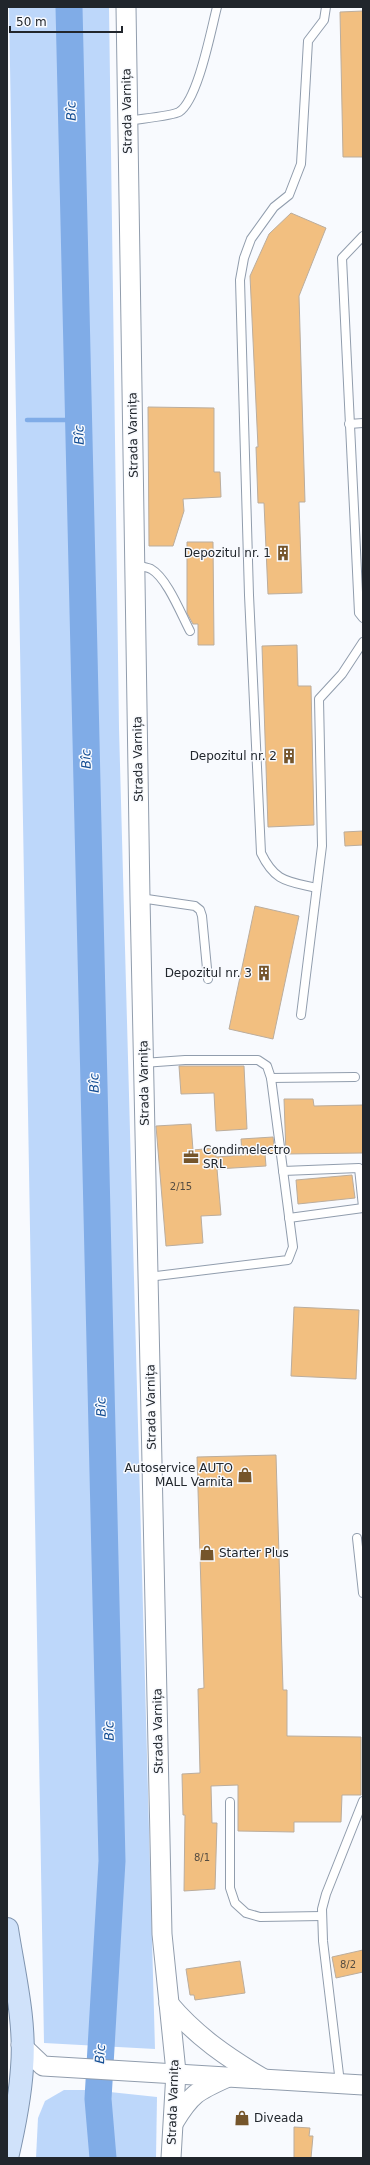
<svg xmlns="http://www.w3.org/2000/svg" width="370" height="2165" viewBox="0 0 370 2165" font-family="'DejaVu Sans',sans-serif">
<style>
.green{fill:#bdd7fa}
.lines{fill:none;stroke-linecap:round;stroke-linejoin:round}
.stream{stroke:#80ace7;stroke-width:4.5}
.river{stroke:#80ace7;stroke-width:27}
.building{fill:#f2bf80;stroke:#bbad9d}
.service-casing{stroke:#919dad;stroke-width:10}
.tertiary-casing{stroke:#919dad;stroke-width:21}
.primary-casing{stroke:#7f94af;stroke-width:24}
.service{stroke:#fff;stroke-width:8}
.tertiary{stroke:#fff;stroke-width:19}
.primary{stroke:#d0e2fa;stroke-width:22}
.labels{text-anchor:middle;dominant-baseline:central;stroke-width:3;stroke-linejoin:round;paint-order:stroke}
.number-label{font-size:10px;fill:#554c41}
.street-label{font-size:12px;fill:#21262c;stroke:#f8fafe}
.poi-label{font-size:12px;fill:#21262c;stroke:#f8fafe;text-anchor:end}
.water-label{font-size:13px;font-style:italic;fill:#124c92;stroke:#f8fafe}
</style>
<rect width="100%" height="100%" fill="#f8fafe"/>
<g class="green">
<polygon points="9,7 109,7 119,728 155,2049 44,2043"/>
<polygon points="64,2090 91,2090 157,2097 156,2158 36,2158 38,2118 45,2101"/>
</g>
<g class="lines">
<polyline class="stream" points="27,420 79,420"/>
<polyline class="river" points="69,7 112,1861 98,2099 103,2158"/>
</g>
<g class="building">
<polygon points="363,11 363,157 343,157 340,12"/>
<polygon points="291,213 326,228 299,296 305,502 299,502 302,593 268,594 264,503 258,503 256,447 258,447 250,276 269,234"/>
<polygon points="148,407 214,408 214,472 220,472 221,497 183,499 184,511 173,546 149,546"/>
<polygon points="187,542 213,542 214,645 198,645 198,624 193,624 187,613"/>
<polygon points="297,645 298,686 311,686 314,825 268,827 262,646"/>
<polygon points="363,831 363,845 345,846 344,832"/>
<polygon points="255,906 299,916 273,1039 229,1029"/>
<polygon points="179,1066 244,1066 247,1129 216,1131 214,1093 181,1094"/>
<polygon points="284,1099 313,1099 314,1106 363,1105 363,1153 286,1154"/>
<polygon points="191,1124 193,1150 215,1148 216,1157 242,1155 241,1139 273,1137 275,1154 265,1154 266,1166 217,1169 221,1215 201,1216 203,1243 166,1246 156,1126"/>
<polygon points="352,1175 355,1198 298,1204 296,1180"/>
<polygon points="294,1307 359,1310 356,1379 291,1376"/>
<polygon points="276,1455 283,1690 287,1690 287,1736 361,1737 361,1795 342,1795 341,1822 294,1822 294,1832 238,1831 238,1785 211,1786 212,1823 217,1823 215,1889 184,1891 185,1815 183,1815 182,1774 200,1773 198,1689 204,1688 197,1457"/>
<polygon points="363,1950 363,1972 336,1978 332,1957"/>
<polygon points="240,1961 245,1993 195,2000 194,1995 190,1995 186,1969"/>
<polygon points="294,2127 310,2128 309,2136 313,2136 311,2158 294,2158"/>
</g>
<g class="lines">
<g class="service-casing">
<g id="service">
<path d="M128,121C138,119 172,116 179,112C198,100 211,30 217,7"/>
<polyline points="363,236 342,258 359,613 363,618"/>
<polyline points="349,424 363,423"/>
<path d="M135,565C140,566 146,567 151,569C167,578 181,614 190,631"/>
<path d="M316,888C287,881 275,882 261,853L249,595L240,280L244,258L251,239L274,207L289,195L301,164L308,41L324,20L326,7"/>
<polyline points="140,898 195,906 200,910 202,916 208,979"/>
<polyline points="301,1015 322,846 319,699 342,674 363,642"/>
<polyline points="143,1063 185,1060 258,1060 267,1066 271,1078 293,1247 288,1260 148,1277"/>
<polyline points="271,1078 355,1077"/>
<polyline points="283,1171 359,1168 363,1207"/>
<polyline points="289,1218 363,1208"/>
<polyline points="357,1538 363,1593"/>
<polyline points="230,1802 230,1888 235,1903 246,1913 260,1917 322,1916"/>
<polyline points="340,2083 323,1941 322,1909 326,1894 363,1801"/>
</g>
</g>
<g class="tertiary-casing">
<g id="tertiary">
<polyline points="126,7 140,898 162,1934 176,2072 171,2158"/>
<path d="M169,2004C196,2036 228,2058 264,2079"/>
<polyline points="21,2045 43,2066 363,2085"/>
<path d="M174,2122C191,2094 197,2091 226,2078"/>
</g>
</g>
<g class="primary-casing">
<path id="primary" d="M7,1929C14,1974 26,2022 22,2068C20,2099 14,2128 7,2158"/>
</g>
<use href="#service" class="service"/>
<use href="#tertiary" class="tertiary"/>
<use href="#primary" class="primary"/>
</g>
<defs>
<g id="building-bare" transform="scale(1.2)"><path d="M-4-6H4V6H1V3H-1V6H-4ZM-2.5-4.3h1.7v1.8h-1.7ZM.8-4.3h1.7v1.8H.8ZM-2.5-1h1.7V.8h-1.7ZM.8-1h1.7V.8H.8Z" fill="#75552b" stroke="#f8fafe" stroke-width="2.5" paint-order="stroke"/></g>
<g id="office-bare" transform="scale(1.2)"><path d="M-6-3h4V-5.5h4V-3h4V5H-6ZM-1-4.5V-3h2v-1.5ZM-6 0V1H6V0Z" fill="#75552b" stroke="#f8fafe" stroke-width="2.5" paint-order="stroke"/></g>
<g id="shop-bare" transform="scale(1.2)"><path d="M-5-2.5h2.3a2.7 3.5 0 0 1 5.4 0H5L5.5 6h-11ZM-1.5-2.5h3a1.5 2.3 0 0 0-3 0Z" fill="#75552b" stroke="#f8fafe" stroke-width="2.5" paint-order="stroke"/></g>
</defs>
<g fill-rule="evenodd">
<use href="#building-bare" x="283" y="553"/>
<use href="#building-bare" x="289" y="756"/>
<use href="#building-bare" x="264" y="973"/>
<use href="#office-bare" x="191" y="1157"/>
<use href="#shop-bare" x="245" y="1475"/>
<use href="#shop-bare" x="207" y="1553"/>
<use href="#shop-bare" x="242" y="2118"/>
</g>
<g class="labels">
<g class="number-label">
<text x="181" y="1186">2/15</text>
<text x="202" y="1857">8/1</text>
<text x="348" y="1964">8/2</text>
</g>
<g class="street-label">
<text transform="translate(127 111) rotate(-91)">Strada Varnița</text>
<text transform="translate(133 435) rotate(-91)">Strada Varnița</text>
<text transform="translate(138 759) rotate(-91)">Strada Varnița</text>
<text transform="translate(144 1083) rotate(-91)">Strada Varnița</text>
<text transform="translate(151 1407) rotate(-91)">Strada Varnița</text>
<text transform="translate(158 1731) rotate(-91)">Strada Varnița</text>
<text transform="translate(173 2102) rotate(-88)">Strada Varnița</text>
</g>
<g class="poi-label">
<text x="271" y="553">Depozitul nr. 1</text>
<text x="277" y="756">Depozitul nr. 2</text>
<text x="252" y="973">Depozitul nr. 3</text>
<text x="203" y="1150" text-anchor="start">Condimelectro<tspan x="203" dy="14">SRL</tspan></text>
<text x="233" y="1468">Autoservice AUTO<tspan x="233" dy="14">MALL Varnita</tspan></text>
<text x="219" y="1553" text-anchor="start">Starter Plus</text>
<text x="254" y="2118" text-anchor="start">Diveada</text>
</g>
<g class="water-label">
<text transform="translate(71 111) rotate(-91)">Bîc</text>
<text transform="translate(79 435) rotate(-91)">Bîc</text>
<text transform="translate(86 759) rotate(-91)">Bîc</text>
<text transform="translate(94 1083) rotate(-91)">Bîc</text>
<text transform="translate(101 1407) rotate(-91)">Bîc</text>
<text transform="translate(109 1731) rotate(-91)">Bîc</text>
<text transform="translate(100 2054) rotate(-87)">Bîc</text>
</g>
</g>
<rect width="370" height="2165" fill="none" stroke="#21262c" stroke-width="16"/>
<path d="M10 26v6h112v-6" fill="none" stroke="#21262c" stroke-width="2"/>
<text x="16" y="26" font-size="12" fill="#21262c" stroke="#f8fafe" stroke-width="3" paint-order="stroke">50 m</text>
</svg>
